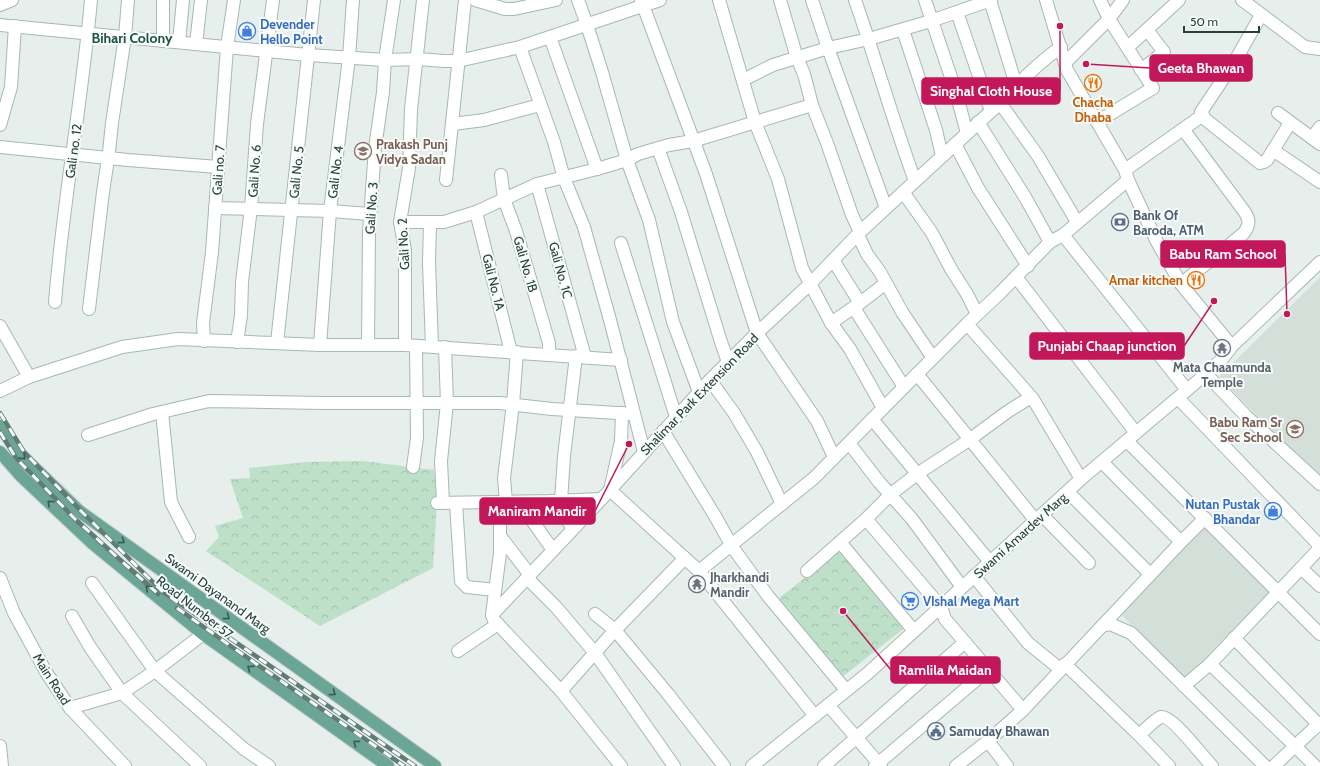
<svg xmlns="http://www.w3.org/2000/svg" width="1320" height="766" viewBox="0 0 1320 766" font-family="Cabin,sans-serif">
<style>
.built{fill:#d4dfda}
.forest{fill:url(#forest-crowns)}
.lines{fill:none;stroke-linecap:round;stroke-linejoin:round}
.minor-casing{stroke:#a8b8b2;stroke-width:14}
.major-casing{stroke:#c2cac8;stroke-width:14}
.minor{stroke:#fff;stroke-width:12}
.major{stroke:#6aa596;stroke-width:12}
.rail-casing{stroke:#5f7d75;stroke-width:4.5}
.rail{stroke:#f7fbf9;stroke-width:3;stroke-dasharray:9;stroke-linecap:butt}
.oneway{stroke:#365b51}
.labels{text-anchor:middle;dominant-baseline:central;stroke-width:4;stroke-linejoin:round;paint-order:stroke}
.shop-label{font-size:13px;font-weight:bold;fill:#366cbe;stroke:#f7fbf9;text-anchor:start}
.food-label{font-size:13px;font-weight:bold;fill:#c56008;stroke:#f7fbf9}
.education-label{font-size:13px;font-weight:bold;fill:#785e54;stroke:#f7fbf9;text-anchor:start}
.street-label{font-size:13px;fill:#24423a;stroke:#f7fbf9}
.service-label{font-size:13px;font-weight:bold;fill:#4e5e75;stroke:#f7fbf9;text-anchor:start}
.worship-label{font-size:13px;font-weight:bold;fill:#5b616d;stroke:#f7fbf9}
.neighbourhood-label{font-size:14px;font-weight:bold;fill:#1f5548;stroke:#f7fbf9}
.leader{fill:none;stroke:#c2185b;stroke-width:1.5}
.callout-dot{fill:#c2185b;stroke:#f7fbf9;stroke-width:1.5}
.callout{fill:#c2185b;stroke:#c2185b;stroke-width:1.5}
.callout-label{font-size:14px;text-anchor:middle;font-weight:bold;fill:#fff}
</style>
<defs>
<pattern id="forest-crowns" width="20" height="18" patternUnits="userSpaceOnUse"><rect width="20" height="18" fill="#bfe0c8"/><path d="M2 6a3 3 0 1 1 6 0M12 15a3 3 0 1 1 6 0" fill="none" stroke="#a4c1ad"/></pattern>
</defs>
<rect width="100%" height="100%" fill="#e6efeb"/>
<g class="built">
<polygon points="1320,277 1320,480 1219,377"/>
<polygon points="1204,526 1277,599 1187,689 1120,613"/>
</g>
<g class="forest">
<polygon points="363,461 434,470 437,503 433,568 320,626 206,551 219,537 215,526 243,518 230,479 250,478 249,468 306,462"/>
<polygon points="842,549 906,627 842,677 779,598"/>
</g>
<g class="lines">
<g class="minor-casing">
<g id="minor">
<polyline points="475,0 505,9 514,9 556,0"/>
<polyline points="578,0 587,25 602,72 627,160 649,220 673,322 699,392"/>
<polyline points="641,0 706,174 757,333 817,421 834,457"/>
<polyline points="719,0 755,122 778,179 802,268 831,323 850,349 883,408"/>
<polyline points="780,0 797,58 804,74 812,105 827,143 852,215 860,232"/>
<polyline points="812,0 828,48 886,208"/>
<path d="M855,0C876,60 893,121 915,181"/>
<polyline points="925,0 955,89 967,133"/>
<polyline points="990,0 1016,85"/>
<polyline points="1242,0 1305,47 1320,49"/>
<polyline points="0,5 12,0"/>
<polyline points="957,12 991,111"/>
<polyline points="1261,15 1235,61 1201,112 1205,119 1260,163 1264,162 1267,160 1290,123"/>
<polyline points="0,25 308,55 385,60 418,59 444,61 458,61 520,47 660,0"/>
<polyline points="903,30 936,130 942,156"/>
<polyline points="550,37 597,169"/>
<polyline points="163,41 163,0"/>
<polyline points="179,42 183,0"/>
<polyline points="196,44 201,0"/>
<polyline points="520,47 554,142 564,178 584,227 610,320 644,452"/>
<polyline points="1128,47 1179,0"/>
<polyline points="1065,63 1109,19 1123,0"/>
<polyline points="1141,70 1164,52 1147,30"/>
<polyline points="743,80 773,65 828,48 869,39 931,21 991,0"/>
<polyline points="1000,103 1038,156 1077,222"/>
<polyline points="1278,113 1320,144"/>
<polyline points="978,122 1025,197 1050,242"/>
<polyline points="1097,122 1153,88 1109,19 1100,0"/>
<polyline points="453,124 484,120 540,105"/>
<polyline points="0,125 11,87 15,26"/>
<polyline points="1312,138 1320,127"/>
<polyline points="955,144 978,188 1028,266"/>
<polyline points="0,147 128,160 218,167"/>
<polyline points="658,148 681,212 721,342 728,362"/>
<polyline points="1273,150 1320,182"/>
<polyline points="1125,170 1203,115"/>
<polyline points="501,175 504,199 516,231 532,285 549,343 549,354"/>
<polyline points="446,180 465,0"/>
<polyline points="537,184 585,357"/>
<polyline points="903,192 932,233 951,269 967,294 977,314"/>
<polyline points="215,208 330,211 370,214"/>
<polyline points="476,212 511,352"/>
<polyline points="400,222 444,222 476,212 537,184 597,169 627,160 638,154 669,145 693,141 812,105"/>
<polyline points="430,222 429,263 432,346"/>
<polyline points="858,235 867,254 880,272 902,312 933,358"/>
<polyline points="1063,235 1187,390"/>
<polyline points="621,243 676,417"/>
<polyline points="833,260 860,303"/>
<polyline points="1016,277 1136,433"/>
<path d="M1181,284L1244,233C1250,224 1250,220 1244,211L1183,129"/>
<path d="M55,302C63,201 82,101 91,0"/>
<polyline points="854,308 904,387"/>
<polyline points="89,309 103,192 109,152 112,123 125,37 128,0"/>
<polyline points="831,323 860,303 886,283"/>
<polyline points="967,324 1033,399 1081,479"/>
<polyline points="0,326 29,377"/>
<polyline points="204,341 203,323 212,252 227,47 234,0"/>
<polyline points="237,342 241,316 242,282 251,208 257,124 273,0"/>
<polyline points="277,343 314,0"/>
<polyline points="320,345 330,211 349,58 353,0"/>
<polyline points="368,345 369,232 375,148 383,92 385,60 394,0"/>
<polyline points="405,345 405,250 400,222 409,168 411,109 423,0"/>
<polyline points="1231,347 1320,262"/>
<polyline points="917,374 1036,521"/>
<polyline points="1206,374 1247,417 1320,484"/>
<polyline points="710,380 734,413 757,452 782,504"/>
<polyline points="0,391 29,377 122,347 178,339 320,345 405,345 621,360"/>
<polyline points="1178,398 1320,546"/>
<polyline points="162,412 171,502 189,537"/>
<polyline points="622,413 621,441 610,490 699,571 815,716"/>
<polyline points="872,419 990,562"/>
<polyline points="663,431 715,516 733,548 768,596 846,690"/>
<polyline points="88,435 153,414 209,401 322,403 500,403 552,409 634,414"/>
<polyline points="1127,441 1320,634"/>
<polyline points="849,443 879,482 912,519 962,587"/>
<polyline points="1102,462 1181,542 1205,518"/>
<polyline points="413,467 417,438 416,346"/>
<polyline points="1068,492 1150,574"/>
<polyline points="552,501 573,528"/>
<polyline points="561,501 564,456 576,356"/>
<polyline points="506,502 504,478 513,404 517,352"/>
<polyline points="519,502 553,550"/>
<polyline points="437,503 552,501 601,499"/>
<polyline points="443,503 441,461 447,403 445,347"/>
<polyline points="456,503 461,581 467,587 495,590"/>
<polyline points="1042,515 1089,563"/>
<polyline points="866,519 941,607 945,619 1023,710"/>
<polyline points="500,536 530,575"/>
<polyline points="840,542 914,631"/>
<polyline points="1301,568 1320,586"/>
<polyline points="699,571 814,478 917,374 967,324 998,295 1050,242 1063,235 1128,180"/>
<polyline points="807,571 866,519 891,494 917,474 969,440 1007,412 1031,397"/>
<polyline points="974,576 1028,643 1060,669"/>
<polyline points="0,578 14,613 46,672 70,708 125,766"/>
<polyline points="527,578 556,607 595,653 674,766"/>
<polyline points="92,583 155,671 244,749 269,766"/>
<polyline points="595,614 615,630 668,694 724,766"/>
<polyline points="492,615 500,553 500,502"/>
<polyline points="72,616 90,647 122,693 200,766"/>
<polyline points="1102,626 1181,542"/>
<polyline points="1234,638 1320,726"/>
<polyline points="458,651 498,624"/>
<polyline points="1065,664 1139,735 1169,766"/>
<polyline points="1210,664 1295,746 1320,723"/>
<polyline points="1184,686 1210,664 1320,548"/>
<polyline points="561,691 615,630 685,558"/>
<polyline points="828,705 881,766"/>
<polyline points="70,708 122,693 155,671 203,634"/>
<path d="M1139,735C1144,731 1155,719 1161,717C1172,715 1203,757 1212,766"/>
<polyline points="988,741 1007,766"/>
<polyline points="0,746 2,766"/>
<path d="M621,766L561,691L494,620L492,615L610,490L710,380L757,333L810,284L860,232L1000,103C1019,83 1039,62 1061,47"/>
<polyline points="752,766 867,674 1081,479 1206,374 1222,359 1230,349 1230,344 1181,284 1157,242 1128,180 1125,170 1067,70 1046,0"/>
<polyline points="824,766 965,642"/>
<polyline points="875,766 989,669"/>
<polyline points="956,766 988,741 1023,710 1102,626 1110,624 1131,633 1265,766"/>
<polyline points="1274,766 1295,746 1315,766"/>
</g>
</g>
<g class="major-casing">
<g id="major">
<polyline points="0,426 21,455 79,511 435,766"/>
<polyline points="0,452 21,476 91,542 203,634 388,766"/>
</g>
</g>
<use href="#minor" class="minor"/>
<use href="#major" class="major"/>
<g class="rail-casing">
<g id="rail">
<polyline points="0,413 24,452 82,512 163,592 415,766"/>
<polyline points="0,432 16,458 75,519 158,594"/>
<polyline points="177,608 232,647 404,766"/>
</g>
</g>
<use href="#rail" class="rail"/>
</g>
<defs><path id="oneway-chevron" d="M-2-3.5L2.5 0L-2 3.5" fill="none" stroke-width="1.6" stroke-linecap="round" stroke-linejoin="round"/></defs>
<g class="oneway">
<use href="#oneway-chevron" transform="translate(23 457) rotate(47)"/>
<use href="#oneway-chevron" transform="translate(50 503) rotate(-137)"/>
<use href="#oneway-chevron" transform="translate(122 541) rotate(36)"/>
<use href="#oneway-chevron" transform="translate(148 588) rotate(-141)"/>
<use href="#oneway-chevron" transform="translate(227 617) rotate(36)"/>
<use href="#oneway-chevron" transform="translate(250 668) rotate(-144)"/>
<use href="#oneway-chevron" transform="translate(333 693) rotate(36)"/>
<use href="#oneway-chevron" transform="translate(356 743) rotate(-144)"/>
</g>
<defs>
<g id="shop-ring" transform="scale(0.9)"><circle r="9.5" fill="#f7fbf9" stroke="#3f7fe0" stroke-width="1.5"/><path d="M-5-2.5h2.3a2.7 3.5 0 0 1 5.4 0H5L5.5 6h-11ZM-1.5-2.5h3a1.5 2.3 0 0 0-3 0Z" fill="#3f7fe0"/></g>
<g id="restaurant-ring" transform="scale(0.9)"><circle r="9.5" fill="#f7fbf9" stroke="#e8710a" stroke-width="1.5"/><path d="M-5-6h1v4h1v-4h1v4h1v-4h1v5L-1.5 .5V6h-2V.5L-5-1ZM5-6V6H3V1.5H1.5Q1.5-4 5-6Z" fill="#e8710a"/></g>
<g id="school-ring" transform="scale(0.9)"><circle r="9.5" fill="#f7fbf9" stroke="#8d6e63" stroke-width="1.5"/><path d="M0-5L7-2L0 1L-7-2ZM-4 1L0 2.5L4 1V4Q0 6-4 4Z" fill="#8d6e63"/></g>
<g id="bank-ring" transform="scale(0.9)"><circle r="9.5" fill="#f7fbf9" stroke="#5c6f8a" stroke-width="1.5"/><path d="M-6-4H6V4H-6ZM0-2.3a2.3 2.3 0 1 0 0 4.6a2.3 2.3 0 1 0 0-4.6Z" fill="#5c6f8a"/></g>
<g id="temple-ring" transform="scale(0.9)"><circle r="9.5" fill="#f7fbf9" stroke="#6b7280" stroke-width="1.5"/><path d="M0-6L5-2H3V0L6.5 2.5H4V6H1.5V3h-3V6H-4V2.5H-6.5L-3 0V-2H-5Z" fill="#6b7280"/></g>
<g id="supermarket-ring" transform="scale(0.9)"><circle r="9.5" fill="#f7fbf9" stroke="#3f7fe0" stroke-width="1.5"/><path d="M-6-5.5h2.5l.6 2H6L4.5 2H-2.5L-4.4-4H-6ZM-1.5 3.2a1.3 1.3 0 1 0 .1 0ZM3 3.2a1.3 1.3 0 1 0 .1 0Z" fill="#3f7fe0"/></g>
<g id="civic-ring" transform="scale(0.9)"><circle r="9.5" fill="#f7fbf9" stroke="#5c6f8a" stroke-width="1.5"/><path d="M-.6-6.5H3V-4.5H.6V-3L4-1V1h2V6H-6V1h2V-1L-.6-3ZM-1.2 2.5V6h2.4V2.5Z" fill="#5c6f8a"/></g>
</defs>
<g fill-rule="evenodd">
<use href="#shop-ring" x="247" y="31"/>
<use href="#restaurant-ring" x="1093" y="83"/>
<use href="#school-ring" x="363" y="151"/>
<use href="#bank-ring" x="1120" y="222"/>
<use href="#restaurant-ring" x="1196" y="280"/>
<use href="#temple-ring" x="1222" y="348"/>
<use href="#school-ring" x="1295" y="429"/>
<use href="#shop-ring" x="1273" y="511"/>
<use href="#temple-ring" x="697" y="584"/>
<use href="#supermarket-ring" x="910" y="601"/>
<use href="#civic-ring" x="936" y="731"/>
</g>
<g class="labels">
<g class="shop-label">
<text x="260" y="24">Devender<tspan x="260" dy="15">Hello Point</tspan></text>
<text x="1260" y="504" text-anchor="end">Nutan Pustak<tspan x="1260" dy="15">Bhandar</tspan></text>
<text x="923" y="601">VIshal Mega Mart</text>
</g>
<g class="food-label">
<text x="1093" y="102">Chacha<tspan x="1093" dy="15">Dhaba</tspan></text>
<text x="1183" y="280" text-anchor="end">Amar kitchen</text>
</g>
<g class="education-label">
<text x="376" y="144">Prakash Punj<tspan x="376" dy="15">Vidya Sadan</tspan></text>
<text x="1282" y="422" text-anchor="end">Babu Ram Sr<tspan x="1282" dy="15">Sec School</tspan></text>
</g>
<g class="street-label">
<text transform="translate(73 151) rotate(-82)">Gali no. 12</text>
<text transform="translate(218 170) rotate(-86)">Gali no. 7</text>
<text transform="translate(254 171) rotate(-86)">Gali No. 6</text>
<text transform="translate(296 172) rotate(-84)">Gali No. 5</text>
<text transform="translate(335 172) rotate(-83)">Gali No. 4</text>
<text transform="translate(371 208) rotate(-86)">Gali No. 3</text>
<text transform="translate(403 244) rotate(-93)">Gali No. 2</text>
<text transform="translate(526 264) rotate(74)">Gali No. 1B</text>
<text transform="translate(561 270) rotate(75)">Gali No. 1C</text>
<text transform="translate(494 282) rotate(76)">Gali No. 1A</text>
<text transform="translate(699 394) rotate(-46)">Shalimar Park Extension Road</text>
<text transform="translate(1020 535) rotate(-42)">Swami Amardev Marg</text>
<text transform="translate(218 593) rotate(36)">Swami Dayanand Marg</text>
<text transform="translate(195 607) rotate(38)">Road Number 57</text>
<text transform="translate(52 679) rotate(58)">Main Road</text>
</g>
<g class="service-label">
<text x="1133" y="215">Bank Of<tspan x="1133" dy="15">Baroda, ATM</tspan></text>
<text x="949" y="731">Samuday Bhawan</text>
</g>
<g class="worship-label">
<text x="1222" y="367">Mata Chaamunda<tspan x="1222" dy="15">Temple</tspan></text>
<text x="710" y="577" text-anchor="start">Jharkhandi<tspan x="710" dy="15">Mandir</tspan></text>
</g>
<g class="neighbourhood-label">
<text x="132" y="38">Bihari Colony</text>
</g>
</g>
<path class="leader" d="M1086 64L1150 68M1060 26L1060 91M1287 314L1285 254M1214 301L1184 346M629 444L595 511M843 611L891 670"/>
<g class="callout-dot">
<circle cx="1086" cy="64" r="4"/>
<circle cx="1060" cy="26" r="4"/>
<circle cx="1287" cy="314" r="4"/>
<circle cx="1214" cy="301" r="4"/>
<circle cx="629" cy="444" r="4"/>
<circle cx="843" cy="611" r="4"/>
</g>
<g class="callout">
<rect x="1150" y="55" width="102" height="26" rx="4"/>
<rect x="922" y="78" width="138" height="26" rx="4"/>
<rect x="1161" y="241" width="124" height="26" rx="4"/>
<rect x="1030" y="333" width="154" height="26" rx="4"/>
<rect x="480" y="498" width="115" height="26" rx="4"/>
<rect x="891" y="657" width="109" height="26" rx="4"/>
</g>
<g class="callout-label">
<text x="1201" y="73">Geeta Bhawan</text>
<text x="991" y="96">Singhal Cloth House</text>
<text x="1223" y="259">Babu Ram School</text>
<text x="1107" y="351">Punjabi Chaap junction</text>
<text x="537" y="516">Maniram Mandir</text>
<text x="945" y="675">Ramlila Maidan</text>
</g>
<path d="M1184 26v6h75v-6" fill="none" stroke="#24423a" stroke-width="2"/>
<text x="1190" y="26" font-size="12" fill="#24423a" stroke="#f7fbf9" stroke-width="3" paint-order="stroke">50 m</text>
</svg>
